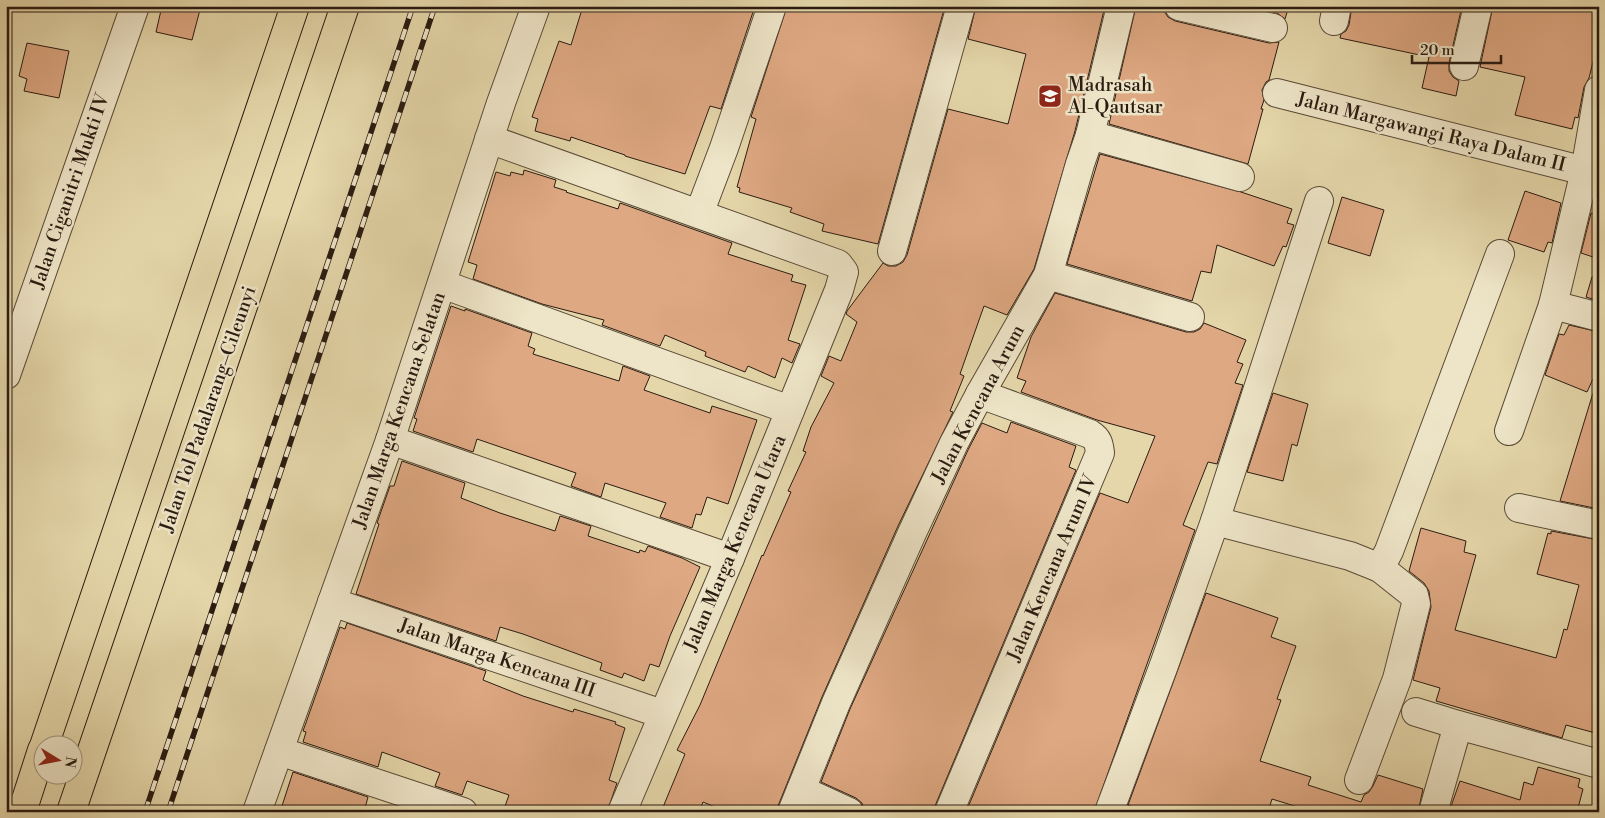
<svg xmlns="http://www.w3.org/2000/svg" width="1605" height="818" viewBox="0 0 1605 818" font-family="'Libre Bodoni',serif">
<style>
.building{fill:#dea882;stroke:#2a1b11}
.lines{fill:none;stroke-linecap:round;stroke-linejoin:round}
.minor-casing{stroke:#594a37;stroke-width:30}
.highway-casing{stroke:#2a1b11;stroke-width:30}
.minor{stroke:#eee5c8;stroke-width:28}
.highway{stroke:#e5d7aa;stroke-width:28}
.rail-casing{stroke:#2a1b11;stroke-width:5.5}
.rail{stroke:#eee5c8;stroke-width:4;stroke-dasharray:11;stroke-linecap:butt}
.labels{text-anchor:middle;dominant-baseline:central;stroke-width:5;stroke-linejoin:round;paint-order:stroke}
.poi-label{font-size:19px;fill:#2a1b11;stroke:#eee5c8;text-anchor:start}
.street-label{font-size:19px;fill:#2a1b11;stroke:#eee5c8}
</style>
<rect width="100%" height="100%" fill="#e5d7aa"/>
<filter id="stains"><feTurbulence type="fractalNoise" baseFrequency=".004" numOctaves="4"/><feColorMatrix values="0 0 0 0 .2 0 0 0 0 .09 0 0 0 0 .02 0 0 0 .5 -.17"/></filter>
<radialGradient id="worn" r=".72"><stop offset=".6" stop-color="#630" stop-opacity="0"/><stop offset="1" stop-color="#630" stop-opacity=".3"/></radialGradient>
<g class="building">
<polygon points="162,6 201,6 192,40 156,32"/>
<polygon points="583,6 643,6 660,11 661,6 755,6 721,109 710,106 685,174 625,156 625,155 571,137 570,141 535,131 538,119 532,117 559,41 571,45"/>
<polygon points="787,6 945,6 878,244 822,231 824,224 790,212 792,208 739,192 740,188 737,187 756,119 751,117"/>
<polygon points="976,6 1105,6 1075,131 1034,269 1007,315 984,306 960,374 964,376 950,411 953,412 898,526 822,697 778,806 777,812 727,812 703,802 699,812 661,812 685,754 677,750 700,705 762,555 763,556 791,492 788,491 806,452 803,451 811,427 834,383 821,376 829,356 841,361 857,322 846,314 847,311 883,263 888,266 896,266 903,262 907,255 948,109 1008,124 1026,54 968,39"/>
<polygon points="1136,6 1164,6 1164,11 1168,17 1175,21 1269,43 1279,42 1269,80 1266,82 1262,90 1264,100 1261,109 1263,109 1248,164 1109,124"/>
<polygon points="1249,6 1289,6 1285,19 1277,13"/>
<polygon points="1352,6 1462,6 1449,63 1449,71 1453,77 1459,81 1456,96 1422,88 1429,57 1340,38 1341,34 1346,31 1349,25"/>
<polygon points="1493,6 1599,6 1599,35 1594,58 1589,78 1584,87 1578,118 1575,117 1572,129 1515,115 1525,77 1480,67"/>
<polygon points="27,43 69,51 59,98 24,91 27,79 19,76"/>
<polygon points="1100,154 1241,192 1292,209 1287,223 1294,225 1286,247 1283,246 1274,266 1217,245 1211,273 1201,271 1192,301 1067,264"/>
<polygon points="524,170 556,180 554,187 567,191 566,192 618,209 620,203 732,243 728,254 793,275 791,281 806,285 788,340 800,344 792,363 782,358 775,378 748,366 745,372 705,356 706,352 665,335 660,346 602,325 604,320 542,304 473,279 477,265 468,262 496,172 510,176 511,172 523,175"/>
<polygon points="1525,191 1561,203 1552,243 1548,242 1544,252 1508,240"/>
<polygon points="1342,197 1384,210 1370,256 1328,243"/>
<polygon points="1591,213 1599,215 1599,259 1581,253"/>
<polygon points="1592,277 1599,277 1599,301 1586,297"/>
<polygon points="1055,293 1186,332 1194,332 1200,329 1204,323 1246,340 1237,362 1243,364 1235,383 1243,385 1217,464 1208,462 1183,525 1195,530 1094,812 966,812 1100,493 1128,503 1155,436 1097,420 1021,392 1026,381 1017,378 1031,337"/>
<polygon points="451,306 465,311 465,309 532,333 528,346 535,349 533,354 619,381 623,366 650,376 644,390 710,413 712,406 757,420 728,504 707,497 701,515 696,514 692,528 660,517 666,503 605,483 601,497 571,486 576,473 477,439 473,452 413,431 417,419 414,418"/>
<polygon points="1569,325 1599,332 1599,366 1587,392 1545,375 1559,334 1564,335"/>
<polygon points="1273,393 1308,404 1297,446 1292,444 1283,481 1247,472"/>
<polygon points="1593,393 1599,394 1599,509 1560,501"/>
<polygon points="1011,422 1076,446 1069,467 1076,470 935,806 934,812 864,812 862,803 856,798 821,782 850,709 968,450 982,423 1007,433"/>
<polygon points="402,461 465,483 461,498 500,513 555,531 560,516 591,526 588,536 639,553 640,550 645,552 648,546 682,558 700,567 670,636 659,667 650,664 644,681 624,673 622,678 600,670 602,663 523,634 500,627 496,641 356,594 379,524 377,523 390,486 394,486"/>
<polygon points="1421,528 1466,541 1464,552 1476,555 1455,630 1556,658 1564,629 1567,630 1579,585 1537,574 1548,533 1551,534 1551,531 1599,540 1599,734 1566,725 1562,738 1525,727 1436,701 1440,688 1413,680 1431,607 1429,591 1424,583 1409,571"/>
<polygon points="1206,593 1278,618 1271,637 1296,646 1277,699 1281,700 1260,761 1311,777 1308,785 1361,802 1364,795 1369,792 1373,786 1378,775 1423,789 1418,812 1314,812 1272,799 1268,812 1147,812 1128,805"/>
<polygon points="347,623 486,671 483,680 523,696 573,712 574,709 616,722 615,724 625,728 609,780 617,783 607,812 503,812 509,795 467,781 462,795 435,786 440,773 382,752 378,767 303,742 306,732 303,731 340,627 345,629"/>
<polygon points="1538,767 1580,779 1578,787 1583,789 1577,812 1449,812 1460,781 1520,800 1524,782 1533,785"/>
<polygon points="293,772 368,797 364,812 280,812"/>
</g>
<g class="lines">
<g class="minor-casing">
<g id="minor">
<polyline points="1179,6 1273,28"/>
<polyline points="1334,21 1337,6"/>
<polyline points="1464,66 1478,6"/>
<polyline points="1599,90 1585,171 1553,305 1599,317"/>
<polyline points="1277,93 1585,171"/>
<polyline points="1090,135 1240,177"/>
<polyline points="489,139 838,264 844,272 839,290 730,558 622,812"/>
<polyline points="699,214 724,148 772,6"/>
<polyline points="892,251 961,6"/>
<polyline points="1048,275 1190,317"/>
<polyline points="442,284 790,410"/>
<polyline points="6,375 135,6"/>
<polyline points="1509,431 1553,305"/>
<polyline points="390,440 730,558"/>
<polyline points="1519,508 1599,525"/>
<polyline points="1215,521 1350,556 1380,568 1389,551 1500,254"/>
<polyline points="332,602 662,714"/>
<polyline points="1416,712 1458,725"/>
<polyline points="279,751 463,812"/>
<polyline points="1359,780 1397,679 1416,604 1414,595 1380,568"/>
<polyline points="801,790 849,812"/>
<polyline points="257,812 390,440 501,103 536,6"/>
<polyline points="792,812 836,703 912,533 954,443 980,394 1048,275 1080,164 1090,135 1121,6"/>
<path d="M949,812L1100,453C1099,444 1098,439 1090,434L980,394"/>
<polyline points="1109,812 1164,665 1215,521 1319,201"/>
<polyline points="1433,812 1458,725 1599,764"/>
</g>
</g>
<g class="highway-casing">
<g id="highway">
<polyline points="44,746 295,6"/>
<polyline points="22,812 42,750"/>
<polyline points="71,812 345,6"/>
</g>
</g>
<use href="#minor" class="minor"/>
<use href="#highway" class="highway"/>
<g class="rail-casing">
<g id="rail">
<polyline points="145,812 413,6"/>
<polyline points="168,812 435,6"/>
</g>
</g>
<use href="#rail" class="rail"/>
</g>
<defs>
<g id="school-square" transform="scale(1.25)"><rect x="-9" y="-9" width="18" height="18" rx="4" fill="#8f2418" stroke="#eee5c8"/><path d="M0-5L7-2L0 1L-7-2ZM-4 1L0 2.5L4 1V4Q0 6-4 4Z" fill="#fff"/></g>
</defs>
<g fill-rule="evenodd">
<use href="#school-square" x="1050" y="96"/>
</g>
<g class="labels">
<g class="poi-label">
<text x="1068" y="85">Madrasah<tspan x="1068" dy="22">Al-Qautsar</tspan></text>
</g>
<g class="street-label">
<text transform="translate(1431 132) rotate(14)">Jalan Margawangi Raya Dalam II</text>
<text transform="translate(70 191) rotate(-71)">Jalan Ciganitri Mukti IV</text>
<text transform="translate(978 404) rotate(-62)">Jalan Kencana Arum</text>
<text transform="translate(208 409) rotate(-71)">Jalan Tol Padalarang–Cileunyi</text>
<text transform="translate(399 410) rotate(-71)">Jalan Marga Kencana Selatan</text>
<text transform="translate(735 543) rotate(-67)">Jalan Marga Kencana Utara</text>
<text transform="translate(1052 568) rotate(-67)">Jalan Kencana Arum IV</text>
<text transform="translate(497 658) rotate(19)">Jalan Marga Kencana III</text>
</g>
</g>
<rect width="1605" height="818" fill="none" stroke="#e5d7aa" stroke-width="25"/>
<rect x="8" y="8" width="1590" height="803" fill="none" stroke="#2a1b11" stroke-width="2.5"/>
<rect x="12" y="12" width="1580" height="793" fill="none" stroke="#2a1b11"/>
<g transform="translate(58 760) rotate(100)"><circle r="24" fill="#eee5c8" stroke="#a0947f"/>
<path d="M0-4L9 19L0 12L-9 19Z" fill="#8f2418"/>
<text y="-8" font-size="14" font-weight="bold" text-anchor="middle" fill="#2a1b11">N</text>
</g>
<path d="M1412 55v8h89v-8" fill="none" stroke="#2a1b11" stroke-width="2.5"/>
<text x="1420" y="55" font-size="15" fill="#2a1b11" stroke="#eee5c8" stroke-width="4" paint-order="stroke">20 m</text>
<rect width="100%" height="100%" filter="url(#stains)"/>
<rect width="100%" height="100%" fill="url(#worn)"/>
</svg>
